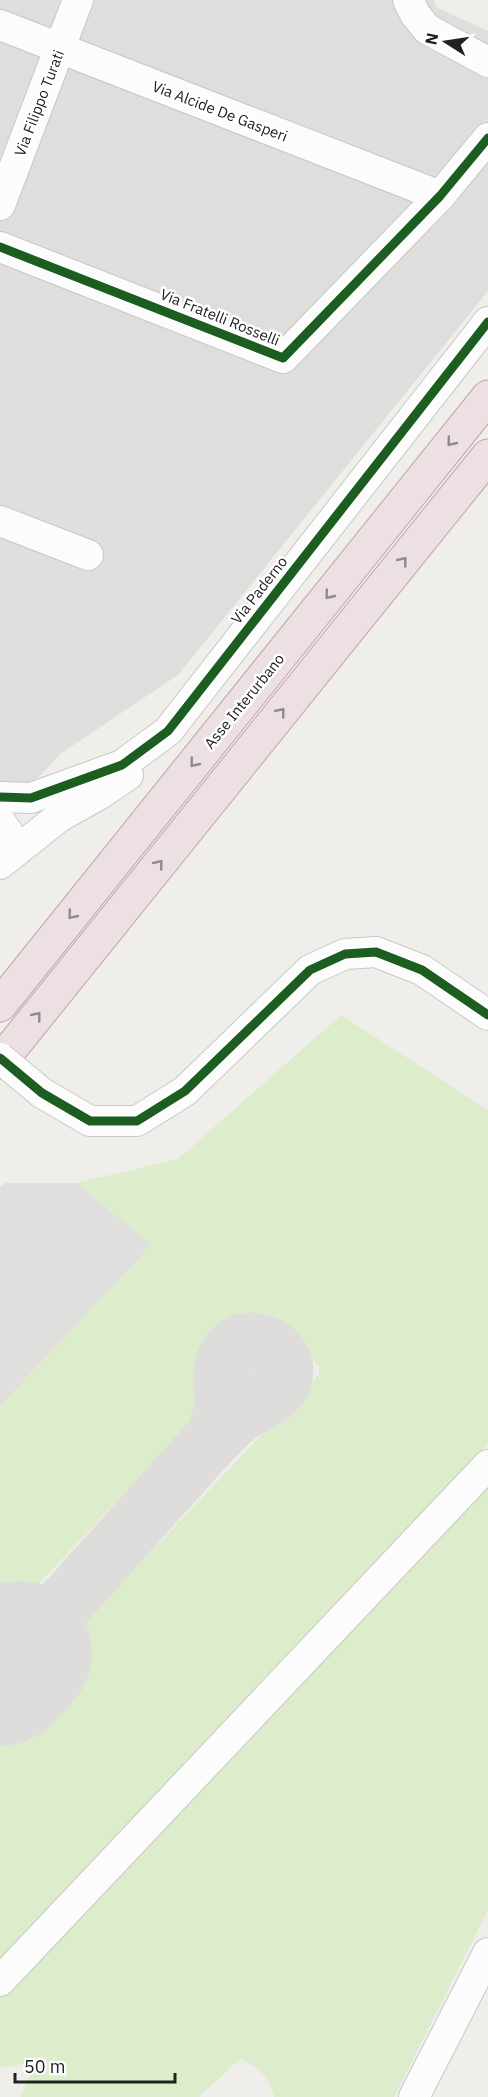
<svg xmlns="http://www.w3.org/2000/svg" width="488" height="2097" viewBox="0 0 488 2097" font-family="'IBM Plex Sans',sans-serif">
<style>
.residential{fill:#dfdedc}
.grass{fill:#ddeccb}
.parking{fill:#e0dfde}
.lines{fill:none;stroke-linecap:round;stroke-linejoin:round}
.taxiway{stroke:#dedddc;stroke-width:58}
.runway{stroke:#dedddc;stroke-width:144}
.minor-casing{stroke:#c9c8c7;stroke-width:32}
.highway-casing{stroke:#c5a2ac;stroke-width:35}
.minor{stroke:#fdfcfc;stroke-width:30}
.highway{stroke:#ece0e2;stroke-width:33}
.minor-bridge-casing{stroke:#c9c8c7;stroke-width:32;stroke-linecap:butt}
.minor-bridge{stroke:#fdfcfc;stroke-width:30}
.cycleway-casing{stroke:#fff;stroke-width:13}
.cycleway{stroke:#1b5e20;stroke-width:9}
.oneway{stroke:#918a8c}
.labels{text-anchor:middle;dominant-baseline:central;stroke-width:5;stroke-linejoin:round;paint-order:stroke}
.street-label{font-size:15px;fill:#222;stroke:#fff}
</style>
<rect width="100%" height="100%" fill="#f0eeeb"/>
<polygon class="residential" points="0,0 434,0 436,7 488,31 488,291 178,675 60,754 0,819"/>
<g class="grass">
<path d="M341,1015L488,1110V1444L0,1959V1711L319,1374V1366C302,1352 286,1336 268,1326C238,1311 202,1331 199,1363C198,1374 206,1388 209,1399L203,1410L0,1625V1406L151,1245L76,1183L178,1159Z"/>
<path d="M488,1475V1910L394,2097H274C268,2075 260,2069 240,2059L199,2097H21L33,2068L24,2064L0,2068V1991Z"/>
</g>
<g class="parking">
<polygon points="0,262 54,284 0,429"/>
<polygon points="0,487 109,530 105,544 124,552 110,590 88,582 82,598 39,580 41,569 0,554"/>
<polygon points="5,1183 76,1183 151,1245 0,1406 0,1188"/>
</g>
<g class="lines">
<path class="taxiway" d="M20,1653L216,1435C225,1427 234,1417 244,1411C254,1404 267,1400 275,1391C308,1357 245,1320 227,1357C219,1372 225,1392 223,1408C222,1417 218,1426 216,1435"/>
<polyline class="runway" points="0,1674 20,1653"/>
<g class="minor-casing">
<g id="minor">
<polyline points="408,0 415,14 427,29 488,62"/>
<polyline points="0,25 440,196"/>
<polyline points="0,205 78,0"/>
<polyline points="0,247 283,358 440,196 488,138"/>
<polyline points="0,521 88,555"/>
<polyline points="0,797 31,798 122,765 168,731 488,322"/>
<polyline points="0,821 9,834 0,850"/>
<polyline points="0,864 59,817 100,794 128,775"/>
<polyline points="42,1093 90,1121 137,1121 185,1091 310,970 345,954 376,952 422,970 488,1015"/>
<polyline points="0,1981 488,1465"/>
<polyline points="414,2097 488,1953"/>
</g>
</g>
<g class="highway-casing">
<g id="highway">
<polyline points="0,1005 488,397"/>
<polyline points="0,1062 488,456"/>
</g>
</g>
<use href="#minor" class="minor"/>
<use href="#highway" class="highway"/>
<g class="minor-bridge-casing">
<polyline id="minor-bridge" points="0,1058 42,1093"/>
</g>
<use href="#minor-bridge" class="minor-bridge"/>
<g class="cycleway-casing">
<g id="cycleway">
<polyline points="0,247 283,358 440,196 488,138"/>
<polyline points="0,797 31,798 122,765 168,731 488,322"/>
<polyline points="0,1058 42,1093 90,1121 137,1121 185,1091 310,970 345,954 376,952 422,970 488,1015"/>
</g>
</g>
<use href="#cycleway" class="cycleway"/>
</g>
<defs><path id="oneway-chevron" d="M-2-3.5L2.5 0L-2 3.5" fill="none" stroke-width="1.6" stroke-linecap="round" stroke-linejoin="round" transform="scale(1.5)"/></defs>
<g class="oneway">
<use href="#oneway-chevron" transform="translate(451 442) rotate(129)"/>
<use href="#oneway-chevron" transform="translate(403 561) rotate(-51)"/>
<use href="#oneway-chevron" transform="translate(329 595) rotate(129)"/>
<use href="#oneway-chevron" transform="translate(281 712) rotate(-51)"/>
<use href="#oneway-chevron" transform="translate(194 763) rotate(129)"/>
<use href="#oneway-chevron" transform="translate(159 864) rotate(-51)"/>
<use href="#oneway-chevron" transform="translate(72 915) rotate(129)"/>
<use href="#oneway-chevron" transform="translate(37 1016) rotate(-51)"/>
</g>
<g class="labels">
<g class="street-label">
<text transform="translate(39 103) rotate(-69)">Via Filippo Turati</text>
<text transform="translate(220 111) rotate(21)">Via Alcide De Gasperi</text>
<text transform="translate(220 317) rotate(22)">Via Fratelli Rosselli</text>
<text transform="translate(259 590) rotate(-52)">Via Paderno</text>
<text transform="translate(244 701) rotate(-51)">Asse Interurbano</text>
</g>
</g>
<g transform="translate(446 42) rotate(282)" stroke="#ffffff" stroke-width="4.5" paint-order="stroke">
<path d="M0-4.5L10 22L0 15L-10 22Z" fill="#222222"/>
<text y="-9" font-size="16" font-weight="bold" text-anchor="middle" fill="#222222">N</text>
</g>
<path d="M15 2073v9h160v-9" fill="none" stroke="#222222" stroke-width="3"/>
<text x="24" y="2073" font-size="18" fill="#222222" stroke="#ffffff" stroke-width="4.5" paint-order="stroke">50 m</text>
</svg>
